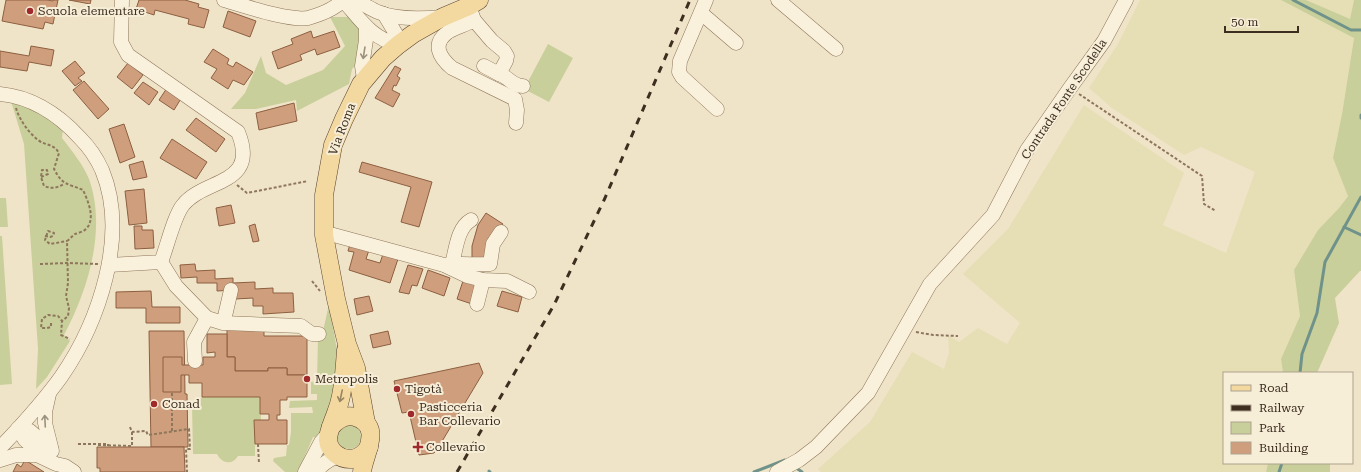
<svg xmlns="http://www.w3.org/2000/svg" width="1361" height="472" viewBox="0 0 1361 472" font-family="'Roboto Serif',serif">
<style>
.farmland{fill:#e6deb5}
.green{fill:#c9cf9b}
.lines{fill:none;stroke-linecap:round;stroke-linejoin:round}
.stream{stroke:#6f938a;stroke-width:3}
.building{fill:#cf9f7d;stroke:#8d5f41}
.minor-casing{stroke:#8d765c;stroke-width:15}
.major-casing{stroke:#5b4430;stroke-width:19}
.path{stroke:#8d765c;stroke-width:2;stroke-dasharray:3 2;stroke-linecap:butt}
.minor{stroke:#faf1dc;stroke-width:14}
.major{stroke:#f3d9a0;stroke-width:18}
.rail{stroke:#3d2e20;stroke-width:3;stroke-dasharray:7 7;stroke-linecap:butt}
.oneway{stroke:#9c907e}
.oneway2{stroke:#988460}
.poi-dot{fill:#9e2a2b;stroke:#f7eed8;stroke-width:1.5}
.labels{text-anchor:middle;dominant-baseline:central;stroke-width:4;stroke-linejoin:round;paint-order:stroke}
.poi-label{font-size:12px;fill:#3d2e20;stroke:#f7eed8;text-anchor:start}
.street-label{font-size:12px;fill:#3d2e20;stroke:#f7eed8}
</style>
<rect width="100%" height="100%" fill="#f0e4c8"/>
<g class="farmland">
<polygon points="1140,0 1281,0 1354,37 1342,114 1333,158 1348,195 1339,208 1318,230 1294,270 1300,316 1281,359 1283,373 1224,373 1224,463 1268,463 1266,472 821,472 818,469 870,422 912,352 944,369 949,353 948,335 959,342 978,328 1007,344 1020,323 963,274 1008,229 1084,105 1184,173 1163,225 1226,253 1255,172 1201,147 1184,155 1112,108 1089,88 1118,44"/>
<polygon points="1306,0 1354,0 1350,20"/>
</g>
<g class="green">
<polygon points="1281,0 1306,0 1350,19 1354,0 1361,0 1361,271 1360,271 1335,298 1339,323 1317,373 1283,373 1281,359 1300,316 1294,270 1318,230 1339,208 1348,196 1333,158 1342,114 1354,38"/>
<polygon points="330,17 354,17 361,33 356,65 352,69 349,84 297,111 296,100 256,109 231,109 245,93 261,56 266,73 286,85 323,70 345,46"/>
<polygon points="548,44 573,58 549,102 524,89"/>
<path d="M11,101L29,106L63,129L62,138C71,150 83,164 89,179C107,229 88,290 64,335L70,341L47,377L36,389L38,349L24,144Z"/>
<polygon points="0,198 6,198 8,227 0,227"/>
<polygon points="0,236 2,236 12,384 0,385"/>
<polygon points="329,304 338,356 337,385 319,438 313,437 298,472 285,472 273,461 274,458 286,456 287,445 289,445 291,432 291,413 313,413 312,407 289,408 290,401 317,400 317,394 311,394 311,382 317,381 318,337 323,331"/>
<path d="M202,397H260L261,420H255V456H238C232,466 221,463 217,454H193L192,405Z"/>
<circle cx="349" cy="437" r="12"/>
<polygon points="1268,463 1330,463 1330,472 1266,472"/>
</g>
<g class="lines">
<g class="stream">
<polyline points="1293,0 1351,30 1361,30"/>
<polyline points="1361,115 1361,118"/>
<polyline points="1344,227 1361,235"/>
<polyline points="1300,373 1302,354 1317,313 1325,262 1361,197"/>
<polyline points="795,467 802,472"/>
<polyline points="489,471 490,472"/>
<polyline points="754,472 785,460 787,461"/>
<polyline points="1279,472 1282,463"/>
</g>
</g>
<g class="building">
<polygon points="6,0 47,0 53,1 53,0 58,0 53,24 45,22 43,29 2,21"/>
<polygon points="69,0 91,0 90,4"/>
<polygon points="139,0 185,0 199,4 198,7 209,10 204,28 188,24 189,19 155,10 154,15 136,9"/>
<polygon points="228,11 256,21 250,37 223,27"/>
<polygon points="311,31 313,38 334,31 340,47 317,55 315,49 300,55 302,60 278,69 272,52 293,44 291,39"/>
<polygon points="31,46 54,50 51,66 29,62 27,71 0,67 0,51 29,56"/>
<polygon points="213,49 229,59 227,64 233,67 236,62 253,72 244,85 233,80 228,89 211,78 217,69 204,62"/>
<polygon points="75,61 85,73 78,78 82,81 75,86 62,71"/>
<polygon points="128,63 143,75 132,89 117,77"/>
<polygon points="395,66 401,69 397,76 400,78 396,86 394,85 392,90 400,94 393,107 375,98"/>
<polygon points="84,81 109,109 98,119 73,90"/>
<polygon points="143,82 158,92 149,105 134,93"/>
<polygon points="167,88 182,97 174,110 159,100"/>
<polygon points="294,103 297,121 259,130 256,113"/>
<polygon points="196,118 225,139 216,152 186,130"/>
<polygon points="124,124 135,157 120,163 109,129"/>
<polygon points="172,139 207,162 196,179 160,158"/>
<polygon points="143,161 147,177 133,180 129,165"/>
<polygon points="362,162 432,182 419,227 401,222 411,187 359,172"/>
<polygon points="144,189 147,223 129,225 125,191"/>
<polygon points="231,205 235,223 219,226 216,208"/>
<polygon points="486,213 503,224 494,236 490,261 472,260 472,246 478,225"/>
<polygon points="255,224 259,241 253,242 249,226"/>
<polygon points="134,226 142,226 142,230 153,230 154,248 135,249"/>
<polygon points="350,244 369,250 366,259 380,263 383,254 398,259 390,283 349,270 354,252 348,251"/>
<polygon points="195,264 196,271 215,270 215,279 233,278 233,283 255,282 255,289 273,288 273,293 293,293 294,312 263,314 263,306 253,306 253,298 235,299 234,290 217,291 217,283 197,283 197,277 181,278 180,265"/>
<polygon points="408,265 423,269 417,286 412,285 409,294 399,292"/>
<polygon points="428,270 450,278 444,296 422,288"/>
<polygon points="463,281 478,285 472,304 457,299"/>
<polygon points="151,291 152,307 180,307 180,323 146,323 146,308 116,308 116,292"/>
<polygon points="502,291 522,297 518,312 497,306"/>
<polygon points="369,296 373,311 357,315 354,299"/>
<polygon points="227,328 264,328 264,336 307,336 307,375 287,375 287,368 268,368 268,371 235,371 235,357 227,357"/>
<polygon points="149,331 184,331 185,394 187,394 188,447 151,447"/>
<polygon points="388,331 391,344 373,348 370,335"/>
<polygon points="207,334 227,334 227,357 235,357 235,371 268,371 268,368 287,368 287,375 307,375 307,397 287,397 287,400 280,400 280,415 277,415 277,420 287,420 287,444 255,444 254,420 269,420 269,414 260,414 260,397 202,397 202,383 189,383 189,375 181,375 181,392 163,392 163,357 182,357 182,365 203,365 203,357 215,357 215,352 207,353"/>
<polygon points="479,363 483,373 438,448 434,453 419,455 409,412 402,413 394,381"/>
<polygon points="97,447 184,447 185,472 100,472 100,468 97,468"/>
<polygon points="25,460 44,472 13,472 17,464 21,467"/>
</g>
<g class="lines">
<g class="minor-casing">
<g id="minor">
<path d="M224,0C245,6 288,21 308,18C315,16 324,13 331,9C337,6 342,0 350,0C361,1 368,8 378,12C397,20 421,19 442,17"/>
<path d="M343,0C360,19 371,38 398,45L396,34L384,14"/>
<polyline points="706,0 680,61 679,72 682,77 717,109"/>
<polyline points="778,0 836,49"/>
<path d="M469,6L474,20C466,25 456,27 448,32C431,44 440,58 452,68L515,99L517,110L516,123"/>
<polyline points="701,13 736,43"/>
<polyline points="474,20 492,41 504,51 507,56 506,61 499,74 484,66"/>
<path d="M499,74C509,77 512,86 523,86"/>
<polyline points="364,79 362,66 366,40 366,28"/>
<path d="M0,94C32,97 58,114 80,138C89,147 97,159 102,170C129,235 99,322 61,377C43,402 21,426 0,448"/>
<path d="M324,235L330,234L444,265C459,263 475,265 490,264L493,244L501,232"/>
<polyline points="161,262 176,286 207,318 223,323 301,326 312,334 319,334"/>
<path d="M452,264C456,250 457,228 471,220"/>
<path d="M109,265L161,262C167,247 174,216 183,205C204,178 260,186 238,132L128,55L121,42L122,0"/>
<polyline points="446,266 467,276 483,280 507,281 529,292"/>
<polyline points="477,304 483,280"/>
<polyline points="225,316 231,290"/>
<polyline points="195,361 194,342 207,318"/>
<polyline points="49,394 45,412 45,423 52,451"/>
<polyline points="18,429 30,431 51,449"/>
<polyline points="18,429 25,440 43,456"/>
<polyline points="0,460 16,455 37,455 56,464 65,466 74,472"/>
<polyline points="305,472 321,442 329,433"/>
<path d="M316,472C322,464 329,459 339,456"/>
<polyline points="777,472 799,460 816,447 868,393 930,284 993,215 1027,150 1070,88 1104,41 1126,0"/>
</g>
</g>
<g class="major-casing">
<g id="major">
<path d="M346,350C345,365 344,381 341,396C340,401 338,408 336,413C333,422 328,431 328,440C329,451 340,460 352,459C360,457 364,454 369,447"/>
<polyline points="366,423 356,368 347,344 336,299 324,235 324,195 333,145 344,119 361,84 383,58 398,45 413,34 443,17 469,6 479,0"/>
<path d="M331,427C337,420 345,414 355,417C384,426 364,453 362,472"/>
</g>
</g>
<g class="path">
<polyline points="1079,94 1202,176 1204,204 1216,211"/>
<path d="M16,108C19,119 28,132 38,140C46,146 53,143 59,153L54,169C63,186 67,183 83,190C88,201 96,219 86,229C83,232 78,233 75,234C72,236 70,239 67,241L68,283L66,296L69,308L68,316L62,321L61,335L70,339"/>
<path d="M41,177L48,174L47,170H42L41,177L44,186C52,189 57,188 64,184"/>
<polyline points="237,185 247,193 308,181"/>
<polyline points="45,236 50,237 53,236 54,233 48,231 45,240 50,244 67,241"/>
<polyline points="40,264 68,263 98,264"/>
<polyline points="312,281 320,291"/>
<polyline points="51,323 51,327 47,328 41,328 42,319 48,315 58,316 62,321"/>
<polyline points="916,332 933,335 958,336"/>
<polyline points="130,427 132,432 146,431 148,435 189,429 190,449 186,449 187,472"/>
<polyline points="172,431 172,393"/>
<polyline points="132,432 132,446"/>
<polyline points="78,444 108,444 108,446"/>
<polyline points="258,444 259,464"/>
<polyline points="101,445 97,445 132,446"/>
</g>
<use href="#minor" class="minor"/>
<use href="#major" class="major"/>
<polyline class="rail" points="457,472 554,305 605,198 690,0"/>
</g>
<defs><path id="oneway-shaft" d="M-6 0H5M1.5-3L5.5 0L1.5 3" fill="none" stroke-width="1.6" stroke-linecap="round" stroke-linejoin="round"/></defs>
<g class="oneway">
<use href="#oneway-shaft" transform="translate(364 53) rotate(99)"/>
<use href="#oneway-shaft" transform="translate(45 421) rotate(-93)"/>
</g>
<use class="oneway2" href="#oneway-shaft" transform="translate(341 396) rotate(102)"/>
<g class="poi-dot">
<circle cx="30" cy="11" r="4"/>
<circle cx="307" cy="379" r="4"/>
<circle cx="397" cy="389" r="4"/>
<circle cx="154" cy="404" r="4"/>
<circle cx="411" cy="414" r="4"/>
<path d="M416 441h4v4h4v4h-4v4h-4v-4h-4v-4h4z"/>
</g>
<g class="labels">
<g class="poi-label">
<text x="38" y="11">Scuola elementare</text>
<text x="315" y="379">Metropolis</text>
<text x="405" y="389">Tigotà</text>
<text x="162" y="404">Conad</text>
<text x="419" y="407">Pasticceria<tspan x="419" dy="14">Bar Collevario</tspan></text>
<text x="426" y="447">Collevario</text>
</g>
<g class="street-label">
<text transform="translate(1064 99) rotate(-56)">Contrada Fonte Scodella</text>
<text transform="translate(342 129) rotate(-69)">Via Roma</text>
</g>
</g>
<rect x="1223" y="372" width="130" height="92" fill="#f7eed8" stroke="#ada18e"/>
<rect x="1231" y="385" width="20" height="6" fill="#f3d9a0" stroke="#ada18e"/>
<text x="1259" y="392" font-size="12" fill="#3d2e20">Road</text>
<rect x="1231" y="405" width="20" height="6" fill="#3d2e20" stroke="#ada18e"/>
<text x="1259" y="412" font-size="12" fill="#3d2e20">Railway</text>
<rect x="1231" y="422" width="20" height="12" fill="#c9cf9b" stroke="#ada18e"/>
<text x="1259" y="432" font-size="12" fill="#3d2e20">Park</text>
<rect x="1231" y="442" width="20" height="12" fill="#cf9f7d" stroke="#ada18e"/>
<text x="1259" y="452" font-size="12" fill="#3d2e20">Building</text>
<path d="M1225 26v6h73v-6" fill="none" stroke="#3d2e20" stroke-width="2"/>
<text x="1231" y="26" font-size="12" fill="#3d2e20" stroke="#f7eed8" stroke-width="3" paint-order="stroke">50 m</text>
</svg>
